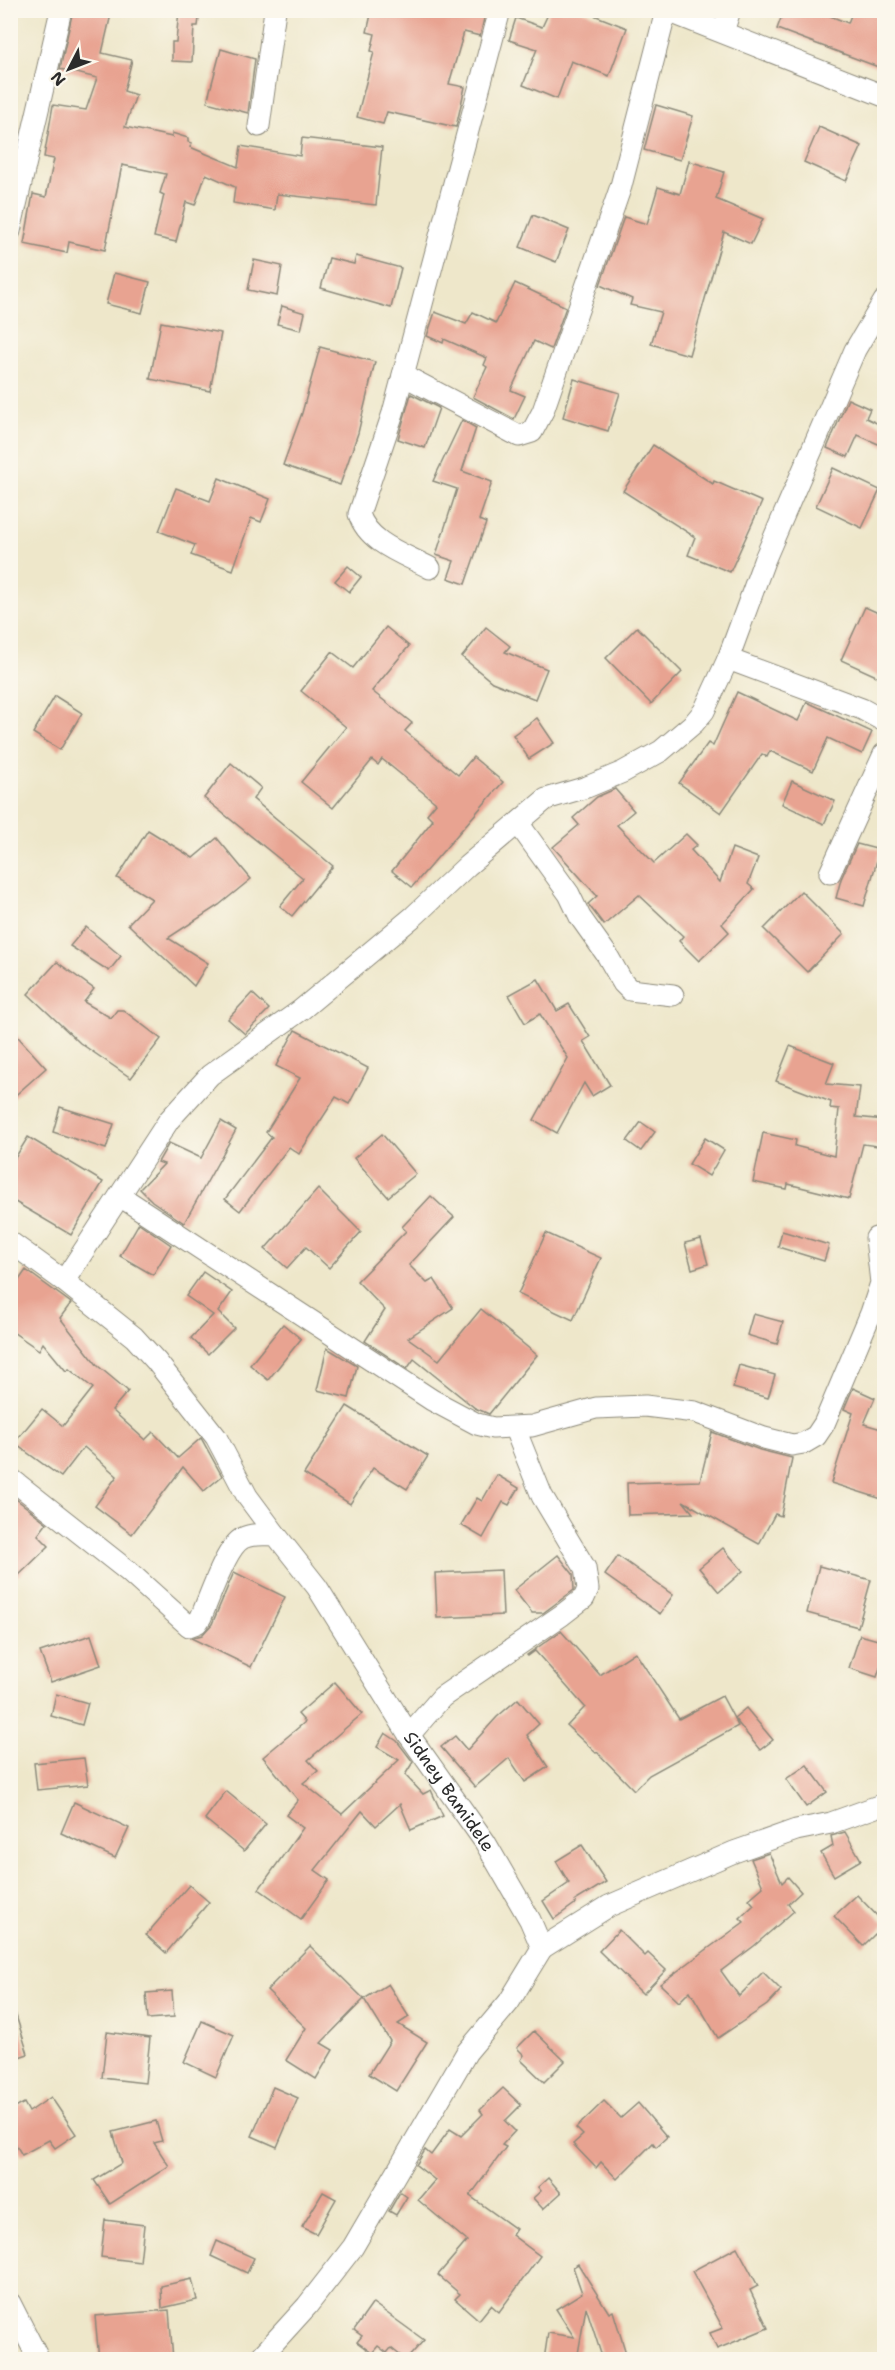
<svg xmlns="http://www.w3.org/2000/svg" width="895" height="2370" viewBox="0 0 895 2370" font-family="'Shantell Sans',sans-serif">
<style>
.building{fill:#e8a391}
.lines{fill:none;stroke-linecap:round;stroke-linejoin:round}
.street-casing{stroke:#8c897a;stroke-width:23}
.street{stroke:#fff;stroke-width:21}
.labels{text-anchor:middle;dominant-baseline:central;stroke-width:6;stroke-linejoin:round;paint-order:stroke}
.street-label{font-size:18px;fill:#2b2b2b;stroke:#fbf7ec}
</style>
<rect width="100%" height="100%" fill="#fbf7ec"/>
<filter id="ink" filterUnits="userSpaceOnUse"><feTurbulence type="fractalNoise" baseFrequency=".0167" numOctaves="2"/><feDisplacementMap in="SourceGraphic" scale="12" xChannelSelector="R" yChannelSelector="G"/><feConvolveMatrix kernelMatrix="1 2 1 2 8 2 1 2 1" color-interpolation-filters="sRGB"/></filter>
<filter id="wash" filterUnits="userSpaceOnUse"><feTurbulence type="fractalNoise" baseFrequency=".008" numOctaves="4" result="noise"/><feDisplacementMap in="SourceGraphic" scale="24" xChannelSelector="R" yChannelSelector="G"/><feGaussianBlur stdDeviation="1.35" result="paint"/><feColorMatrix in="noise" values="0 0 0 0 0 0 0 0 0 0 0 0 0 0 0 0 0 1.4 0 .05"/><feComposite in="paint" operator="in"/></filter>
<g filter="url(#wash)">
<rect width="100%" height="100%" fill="#eee7ca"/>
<g id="blocks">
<g class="building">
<polygon points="73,10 112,10 102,53 132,60 124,91 136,95 125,127 172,137 172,133 188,138 188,142 192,143 190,147 238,167 241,146 300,156 302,138 382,147 376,205 277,194 275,210 233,203 235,187 206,174 195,205 186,202 176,242 154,237 164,195 160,193 166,174 122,165 105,250 69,242 67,253 24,244 33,194 46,197 54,159 44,157 53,105 86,110 97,78 60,69"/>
<polygon points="179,10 200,10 198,26 194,26 192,62 172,61 172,42 176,42"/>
<polygon points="372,10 486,10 480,36 464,32 449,84 465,87 456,127 387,112 383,124 357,117 374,52 371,51 375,34 367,32"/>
<polygon points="550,10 581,10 627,28 609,76 571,61 557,99 523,85 537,49 509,40 516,18 542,27"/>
<polygon points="784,10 815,10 848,23 853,10 865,10 885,18 885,60 881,68 777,29"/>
<polygon points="221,49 255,59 248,113 207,102"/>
<polygon points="656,105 693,116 680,160 644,150"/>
<polygon points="819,127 862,146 846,181 804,162"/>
<polygon points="689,161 724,172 716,199 763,219 751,244 724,232 689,355 651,344 661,312 630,305 632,299 600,285 624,217 647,224 658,187 680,194"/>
<polygon points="533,215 569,230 556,262 520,247"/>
<polygon points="356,256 401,268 391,308 321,288 329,258 354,264"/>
<polygon points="254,260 282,266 277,296 248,290"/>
<polygon points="114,273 150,282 142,313 106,304"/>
<polygon points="515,283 566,307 551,349 534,341 511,390 525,396 514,419 473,397 487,367 484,365 487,358 444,339 443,343 427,336 435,312 466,324 473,312 496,323"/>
<polygon points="282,306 305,313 301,330 277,324"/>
<polygon points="161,322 221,333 210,391 150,379"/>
<polygon points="320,347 375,362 358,433 340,485 283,465 302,413"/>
<polygon points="574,379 620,393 608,431 563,417"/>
<polygon points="411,394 439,408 425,448 398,439"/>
<polygon points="848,399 870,409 866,418 885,427 885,447 858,435 848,457 827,448"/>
<polygon points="462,420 476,428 462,471 492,482 479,520 486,523 465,584 448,578 454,561 436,555 457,489 433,481"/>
<polygon points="653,445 713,484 714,481 762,502 730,572 688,555 695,537 623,491"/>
<polygon points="833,468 880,490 862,528 816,506"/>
<polygon points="219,478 270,499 261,522 251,518 233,570 191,555 195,545 159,531 176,488 210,501"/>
<polygon points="348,566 361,577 349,592 335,581"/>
<polygon points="865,607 885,616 885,680 841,660"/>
<polygon points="386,627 409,646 372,691 412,723 405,731 458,775 473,757 503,782 412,887 392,871 433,820 427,814 436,803 382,759 378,765 372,760 333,808 301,782 346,727 301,691 332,652 353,668"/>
<polygon points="486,627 510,646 505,652 547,669 535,699 492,682 462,657"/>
<polygon points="637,627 682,672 651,704 606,658"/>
<polygon points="737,692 798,721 807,702 872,732 862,754 828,738 813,771 770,751 767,757 762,754 721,813 679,783 708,743 713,746"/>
<polygon points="55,696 82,713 60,750 33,733"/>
<polygon points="537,718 554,743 529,759 513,735"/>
<polygon points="231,763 261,788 253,799 333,866 292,916 280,906 303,878 204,798"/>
<polygon points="792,781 835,801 824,824 782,804"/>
<polygon points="615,789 634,811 617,825 654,863 686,834 697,845 691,850 720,882 732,848 758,858 748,884 754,889 722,924 729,932 699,961 679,941 683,936 639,895 604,925 588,904 597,896 553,847 579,825 573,818 597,797"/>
<polygon points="148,830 193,858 217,838 251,879 219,905 168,938 208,963 194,986 128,924 152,899 117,878"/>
<polygon points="857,844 880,850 864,906 836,898 841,879"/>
<polygon points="801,891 844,934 807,972 764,929"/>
<polygon points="86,927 121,956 109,971 70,946"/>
<polygon points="57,962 94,989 84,1002 111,1018 117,1010 123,1010 161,1039 131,1078 80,1043 28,994"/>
<polygon points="538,979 557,1011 569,1004 590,1037 583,1041 610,1085 592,1096 584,1083 557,1133 534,1120 568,1058 540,1014 525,1023 509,995"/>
<polygon points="252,993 269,1009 245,1034 228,1019"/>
<polygon points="10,1028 46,1068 10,1100"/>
<polygon points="295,1030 368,1068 349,1104 336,1097 299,1154 289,1147 240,1211 225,1199 272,1137 266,1132 300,1078 276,1066"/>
<polygon points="790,1046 834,1063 826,1084 860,1087 856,1117 885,1120 885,1147 863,1144 849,1199 788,1184 787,1189 753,1182 763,1133 796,1140 795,1146 834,1156 839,1109 830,1108 831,1102 776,1081"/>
<polygon points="60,1107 114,1124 106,1149 53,1132"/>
<polygon points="221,1121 236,1130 184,1223 152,1201 140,1189 164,1164 158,1162 169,1143 201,1158"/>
<polygon points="641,1122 655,1132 641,1151 627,1141"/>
<polygon points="382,1134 416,1174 388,1197 354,1158"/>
<polygon points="28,1137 103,1182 71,1235 10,1199 10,1166"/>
<polygon points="705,1138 724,1150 709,1176 689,1164"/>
<polygon points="318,1189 361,1232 329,1268 306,1247 287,1268 265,1249"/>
<polygon points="431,1196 454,1217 409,1265 427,1283 434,1279 453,1308 408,1338 439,1360 481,1309 537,1355 489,1414 475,1408 414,1359 407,1369 365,1341 385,1310 357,1281 406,1231 402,1227"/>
<polygon points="139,1223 171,1245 153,1275 120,1256"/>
<polygon points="782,1231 829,1245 824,1261 778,1247"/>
<polygon points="546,1233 601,1258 573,1320 518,1294"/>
<polygon points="701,1239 708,1264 692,1269 685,1243"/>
<polygon points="26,1270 71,1303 60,1318 98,1366 128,1391 112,1410 145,1440 153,1432 178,1458 201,1438 222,1476 204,1491 183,1467 132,1534 95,1506 117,1476 84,1447 61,1477 14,1443 42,1409 63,1426 93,1388 69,1369 66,1371 43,1343 39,1350 10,1330 10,1293"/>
<polygon points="203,1272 232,1292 218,1312 234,1328 208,1354 191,1338 213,1315 186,1296"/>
<polygon points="753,1314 783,1322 777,1344 747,1335"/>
<polygon points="283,1324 301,1339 268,1380 250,1365"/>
<polygon points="327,1348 357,1366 349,1398 317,1390"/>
<polygon points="739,1365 775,1375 768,1398 733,1388"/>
<polygon points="853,1388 875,1398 864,1424 885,1430 885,1500 831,1483 853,1413 844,1409"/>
<polygon points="347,1406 428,1456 407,1489 373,1468 350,1504 304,1474"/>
<polygon points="712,1432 760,1450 792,1458 781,1516 775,1514 759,1544 683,1501 693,1513 628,1515 627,1483 700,1481"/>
<polygon points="497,1475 519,1488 509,1505 503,1502 483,1538 461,1525 477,1498 482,1501"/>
<polygon points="12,1496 47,1523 38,1535 49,1546 18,1576 10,1568"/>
<polygon points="723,1548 743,1571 719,1592 699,1568"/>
<polygon points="558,1555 573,1574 574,1590 543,1613 532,1613 514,1590"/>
<polygon points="618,1556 673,1595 660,1614 605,1575"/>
<polygon points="819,1566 871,1580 858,1627 807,1613"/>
<polygon points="501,1570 503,1615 437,1618 435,1573"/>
<polygon points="234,1572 285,1597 251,1667 191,1638 202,1635 212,1624"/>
<polygon points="561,1631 600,1675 635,1652 679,1719 722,1696 738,1726 649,1775 634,1790 597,1752 596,1753 567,1726 585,1707 535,1651 528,1656 527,1655"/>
<polygon points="91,1635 101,1665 51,1682 40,1652"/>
<polygon points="860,1635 885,1642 885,1666 881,1665 877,1677 849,1668"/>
<polygon points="335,1682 362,1714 308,1760 318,1771 303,1783 342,1814 399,1760 377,1747 385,1733 397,1741 413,1762 405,1775 423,1794 431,1790 443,1816 411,1830 400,1804 376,1826 362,1811 315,1870 329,1880 301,1919 259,1889 303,1828 286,1815 298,1800 263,1757 305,1722 298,1714"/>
<polygon points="56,1694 88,1703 82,1725 51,1716"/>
<polygon points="518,1699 539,1724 527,1735 548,1767 525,1782 509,1758 475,1787 441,1747 455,1736 467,1750 497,1717"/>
<polygon points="746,1708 773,1740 760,1750 734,1718"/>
<polygon points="84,1758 88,1785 37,1790 34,1763"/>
<polygon points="807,1765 827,1792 806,1807 786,1779"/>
<polygon points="226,1791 266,1824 244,1851 205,1819"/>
<polygon points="74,1802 129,1828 115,1858 61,1833"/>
<polygon points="845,1832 861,1860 834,1876 821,1853 833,1846 831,1836"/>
<polygon points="582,1845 606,1882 575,1901 576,1903 554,1919 543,1901 569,1883 556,1861"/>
<polygon points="769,1853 782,1883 788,1877 801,1892 788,1904 794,1911 754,1946 721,1971 739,1996 763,1972 781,1990 767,2005 718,2038 690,1991 679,2002 660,1984 744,1922 740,1918 754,1905 749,1899 763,1887 751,1859"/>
<polygon points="189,1885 209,1902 166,1953 146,1935"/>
<polygon points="857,1895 885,1924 863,1946 834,1916"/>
<polygon points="619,1930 645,1956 648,1953 666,1970 643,1994 599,1951"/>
<polygon points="310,1946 364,1999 321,2043 333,2050 316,2079 286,2060 306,2028 267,1990"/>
<polygon points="388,1984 409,2017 398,2024 427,2042 396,2091 369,2074 390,2041 364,1999"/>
<polygon points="172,1991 174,2017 148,2019 146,1993"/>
<polygon points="14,2009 28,2054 10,2060 10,2010"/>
<polygon points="202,2021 234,2035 216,2077 184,2062"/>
<polygon points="534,2031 565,2061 544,2082 521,2060 524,2055 517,2048"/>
<polygon points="107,2032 150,2038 145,2083 102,2078"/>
<polygon points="273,2087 298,2098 277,2147 252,2136"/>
<polygon points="503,2088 521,2105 505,2121 515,2131 502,2145 506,2147 470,2196 516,2229 512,2235 540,2256 499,2312 491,2305 479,2320 455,2299 460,2294 438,2275 467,2241 418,2200 435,2180 416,2165 425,2150 431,2155 450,2129 461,2136 483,2114 480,2110"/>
<polygon points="51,2097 76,2134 55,2148 49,2140 22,2155 10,2135 10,2111 24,2103 29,2112"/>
<polygon points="604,2101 621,2118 638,2103 667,2137 656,2147 653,2143 617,2179 601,2162 596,2168 573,2144 583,2135 576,2128"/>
<polygon points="156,2121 162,2141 154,2143 169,2166 110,2204 94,2180 122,2163 113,2132"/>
<polygon points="548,2178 561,2193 543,2209 533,2198 541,2191 538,2187"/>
<polygon points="323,2192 336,2199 316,2234 302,2227"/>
<polygon points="400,2192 407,2197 396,2215 389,2211"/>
<polygon points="105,2220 144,2225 140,2262 101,2257"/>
<polygon points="217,2241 254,2258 247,2273 211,2256"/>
<polygon points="737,2247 758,2286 750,2290 768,2328 717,2349 710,2333 723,2328 692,2271"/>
<polygon points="578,2264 609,2313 613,2311 628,2360 603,2360 586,2307 577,2360 544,2360 548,2333 574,2337 556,2309 582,2293 573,2267"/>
<polygon points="192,2279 197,2300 162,2308 161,2286"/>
<polygon points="373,2303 424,2340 406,2360 391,2348 387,2353 378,2346 372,2353 357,2342 362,2336 354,2330"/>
<polygon points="169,2310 173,2360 99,2360 95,2316"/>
</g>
</g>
</g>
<g filter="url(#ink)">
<use href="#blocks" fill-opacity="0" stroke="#8c897a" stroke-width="1.5"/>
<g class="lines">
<g class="street-casing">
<g id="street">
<polyline points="665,10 884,96"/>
<polyline points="723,32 730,10"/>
<polyline points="259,126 275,10"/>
<polyline points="10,231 61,10"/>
<polyline points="403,375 519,436 532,432 543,411 621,186 666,11"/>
<path d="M430,568C404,554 368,543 359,514L393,413L500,10"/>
<polyline points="728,659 862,709 884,721"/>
<polyline points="518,823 569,894 580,917 607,955 623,983 630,990 673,995"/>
<polyline points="830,873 884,754"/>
<polyline points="120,1196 432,1400 477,1424 493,1428 532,1426 596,1408 645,1406 695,1412 764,1438 792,1445 804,1443 816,1436 824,1424 871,1313 881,1283 876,1238"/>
<polyline points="10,1242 64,1281"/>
<path id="s1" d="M10,1478L128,1571L189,1626L197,1623L201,1617C209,1599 226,1546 243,1538C253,1533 266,1535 276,1535L317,1587L409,1735L485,1842L530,1920L542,1948L509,2002L467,2052L353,2247L307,2306L258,2360"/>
<polyline points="276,1535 247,1496 216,1437 156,1361 134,1337 64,1281 169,1120 210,1075 301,1010 414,916 467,866 546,799 587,787 623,772 661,751 694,723 704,711 728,659 764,561 855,350 884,301"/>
<polyline points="409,1735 442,1697 562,1615 584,1598 588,1589 585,1568 542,1496 515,1429"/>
<polyline points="542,1948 609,1906 734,1852 796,1830 831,1823 884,1804"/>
<polyline points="10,2303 39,2360"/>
</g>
</g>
<use href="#street" class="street"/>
</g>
</g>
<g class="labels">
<g class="street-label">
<text stroke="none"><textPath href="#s1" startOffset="682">Sidney Bamidele</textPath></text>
</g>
</g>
<rect width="895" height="2370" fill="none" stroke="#fbf7ec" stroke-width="36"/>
<g transform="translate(69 69) rotate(228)" stroke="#fbf7ec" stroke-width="4.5" paint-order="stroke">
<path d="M0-4.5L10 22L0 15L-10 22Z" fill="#2b2b2b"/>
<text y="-9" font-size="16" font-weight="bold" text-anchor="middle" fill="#2b2b2b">N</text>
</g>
</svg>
